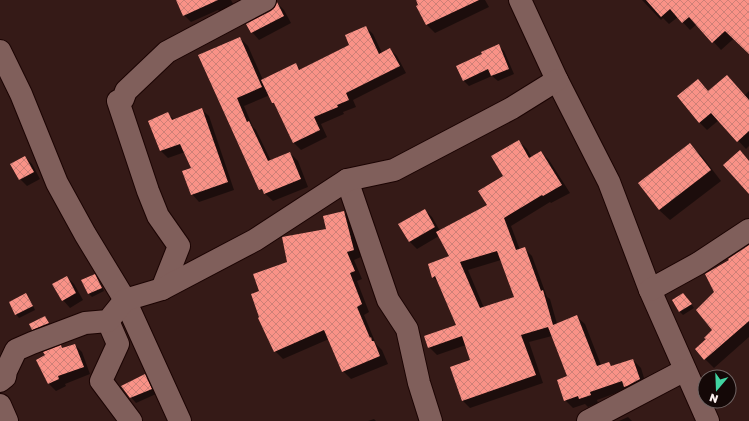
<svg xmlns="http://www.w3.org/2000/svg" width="749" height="421" viewBox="0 0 749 421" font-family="'Golos Text',sans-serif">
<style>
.shadow{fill:#0007;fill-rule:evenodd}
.building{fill:url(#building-cross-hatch);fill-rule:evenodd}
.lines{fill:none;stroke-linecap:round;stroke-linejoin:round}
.minor-casing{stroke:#1b0403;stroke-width:24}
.minor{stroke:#805f5b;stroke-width:22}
</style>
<defs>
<pattern id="building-cross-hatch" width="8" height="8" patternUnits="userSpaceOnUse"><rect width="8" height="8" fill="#f99287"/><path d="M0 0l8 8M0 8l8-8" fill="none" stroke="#ce8077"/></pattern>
</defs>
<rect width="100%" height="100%" fill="#351a17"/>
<g class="shadow">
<polygon points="177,0 231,0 237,11 225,17 218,10 191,22 184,15"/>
<polygon points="417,0 485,0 489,7 435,33 427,25 418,7 420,6"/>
<polygon points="642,0 749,0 749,25 721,50 697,24 690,30 678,17 669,24 663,18 661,20"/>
<polygon points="278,4 284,10 291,23 259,40 252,32"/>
<polygon points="366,27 373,34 382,53 390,49 397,56 406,73 353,100 356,107 343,112 344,114 321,124 327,137 301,150 293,142 276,106 270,95 244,106 253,127 256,130 271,161 290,153 298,161 308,187 273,201 260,189 199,55 240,38 248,46 263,80 295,64 301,70 350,45"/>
<polygon points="499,46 504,51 514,74 498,81 492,76 469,86 463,80 483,55"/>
<polygon points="727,76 745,95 749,91 749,146 746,149 719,120 707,130 699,122 709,92"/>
<polygon points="201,109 209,116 234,190 199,202 192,194 192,168 185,152 168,158 161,151 149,121 168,114 175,120"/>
<path d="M519,141L527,149L532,158L541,152L549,160L570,193L551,203L550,202L511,226L520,250L524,248L532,256L547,297L550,299L557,324L577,317L585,324L601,365L609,363L612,367L633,360L641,368L647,388L627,389L597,400L598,403L588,407L585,404L573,408L565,400L569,377L552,336L529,342L543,383L470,408L462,400L471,360L466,345L437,355L429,347L457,325L439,283L433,277L451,257L439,236L417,249L410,242L400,224L425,210L432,217L440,231L488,205L504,177ZM501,260L515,298L484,308L468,270Z"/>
<polygon points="690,145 701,155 721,181 670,220 659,210"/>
<polygon points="25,157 32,164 40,179 27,186 20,179"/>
<polygon points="344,212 352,220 361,257 354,260 362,279 357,281 369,312 364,315 376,344 382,350 388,364 351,379 343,371 329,339 283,359 275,351 260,292 288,263 327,229"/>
<polygon points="749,246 749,337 714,368 705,359 707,340 714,330 715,292 731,260"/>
<polygon points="94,275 98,278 104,291 92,297 89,294"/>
<polygon points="67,277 74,284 83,300 70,308 63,300"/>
<polygon points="26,294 29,298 35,310 19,318 16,314"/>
<polygon points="686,297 694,308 683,315 679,311"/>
<polygon points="45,317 52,327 36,333 33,329"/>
<polygon points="75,345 82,352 90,374 65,384 66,386 56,391 49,384 38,360 61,347 63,349"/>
<polygon points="145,376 150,381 156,394 136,403 122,387"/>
<polygon points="628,417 632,421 619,421"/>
<polygon points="374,419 376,421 368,421"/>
</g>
<g class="building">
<polygon points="176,0 218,0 183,16"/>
<polygon points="416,0 479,0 426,25 416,6 418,5"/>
<polygon points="646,0 749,0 749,54 725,31 712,43 689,17 682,23 670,9 661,17"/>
<polygon points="277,2 284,16 251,33 246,24 271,11 275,7"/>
<polygon points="366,26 379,54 390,48 400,66 346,93 349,100 337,105 338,107 314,117 320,130 293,143 274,103 272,103 261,80 296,63 299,70 349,45 345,35"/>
<polygon points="240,37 262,87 237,98 247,122 249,121 268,161 290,152 301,179 264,194 262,189 259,190 198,55"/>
<polygon points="499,44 509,69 491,76 488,69 463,81 456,66 482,54 481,52"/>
<polygon points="727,75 749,100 749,131 737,142 711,113 699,123 677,96 698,79 708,91"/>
<polygon points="202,108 228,182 191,195 182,171 191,168 180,144 160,151 148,121 168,112 172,120"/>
<path d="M519,140L529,158L541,151L562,185L543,196L542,195L504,218L516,250L525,247L541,291L543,290L553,325L577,315L597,366L609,362L611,366L633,359L640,379L627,386L624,387L622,381L590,392L591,395L579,399L578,396L564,401L557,380L567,376L548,327L521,335L536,375L462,401L450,367L470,360L462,336L428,348L424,336L456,325L435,276L432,278L428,264L449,256L436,232L487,205L478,191L503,176L491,156ZM497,251L514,297L480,308L460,262Z"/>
<polygon points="690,143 711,170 659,210 638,183"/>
<polygon points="740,150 749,161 749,194 723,165"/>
<polygon points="25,156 34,172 19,180 10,164"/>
<polygon points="425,209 435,227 409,242 398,224"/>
<polygon points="344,211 354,250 347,252 355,271 350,273 362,304 357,307 370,338 371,337 372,341 374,341 380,356 342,372 324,330 274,352 258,318 259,317 251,294 259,291 253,274 287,262 282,237 326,229 323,216"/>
<polygon points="749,245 749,321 704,360 695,349 706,339 704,338 712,330 696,310 714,292 705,274 729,260 728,259"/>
<polygon points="95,274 102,288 88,294 81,280"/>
<polygon points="67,276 76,293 62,301 52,284"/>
<polygon points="26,293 33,306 15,315 9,302"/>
<polygon points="683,293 692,304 679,312 672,300"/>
<polygon points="45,316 49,323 32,330 29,324"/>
<polygon points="75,344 84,367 58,376 59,379 48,384 36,360 45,355 43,352 61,345 62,348"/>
<polygon points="145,374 152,389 130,398 121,386"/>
</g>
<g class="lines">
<g class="minor-casing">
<g id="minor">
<polyline points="520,0 557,80 609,182 650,290 708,421"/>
<polyline points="0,51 21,94 57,183 85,234 125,300 180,421"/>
<polyline points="347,180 388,300 407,329 419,383 431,421"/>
<polyline points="162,289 179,246 158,216 148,191 118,101 123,99 126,91 167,52 265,0"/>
<polyline points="650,290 699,263 749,230"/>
<polyline points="108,321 118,344 101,381 131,421"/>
<polyline points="0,381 5,377 6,371 16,350 32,343 85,323 108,321 125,300 162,289 255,240 347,180 394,170 512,108 557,80"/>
<polyline points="0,405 7,421"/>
<polyline points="588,421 685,370"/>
</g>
</g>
<use href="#minor" class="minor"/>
</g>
<g transform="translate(717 389) rotate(199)"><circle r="19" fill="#140807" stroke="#716564"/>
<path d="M0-3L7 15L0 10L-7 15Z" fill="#41d4a1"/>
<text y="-6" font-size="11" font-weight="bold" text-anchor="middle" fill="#fcf0ef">N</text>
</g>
</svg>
